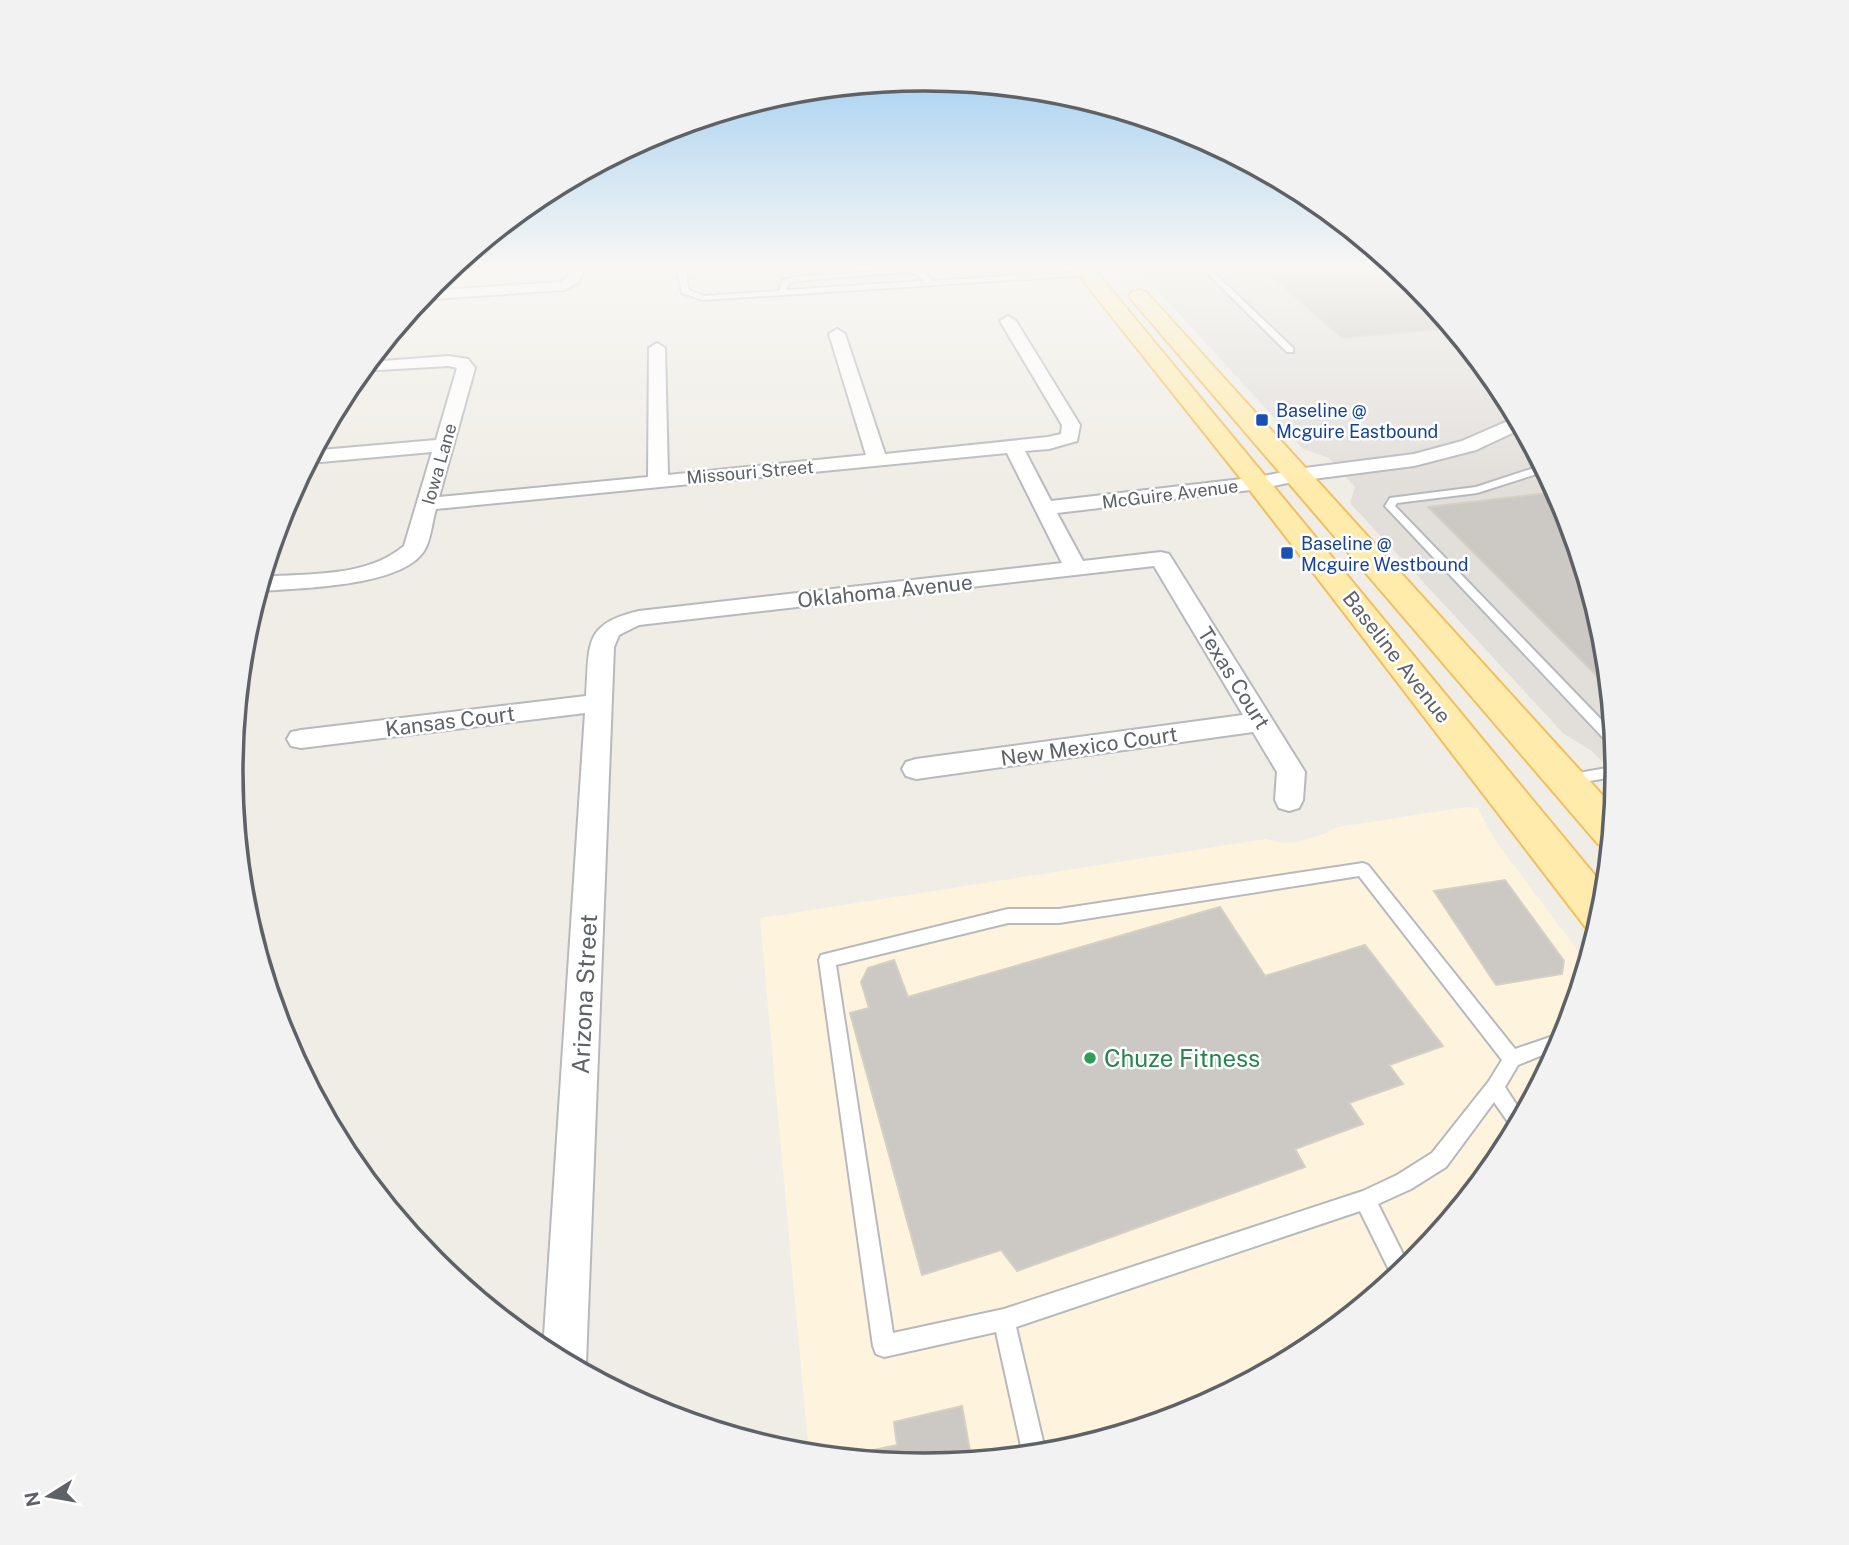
<svg xmlns="http://www.w3.org/2000/svg" width="1849" height="1545" viewBox="0 0 1849 1545" font-family="'Public Sans',sans-serif">
<style>
.commercial{fill:#fef4dd}
.industrial{fill:#e2dfdb}
.building{fill:#ccc8c3;stroke:#d5cfc4;stroke-width:2}
.lines{fill:none;stroke-linecap:round;stroke-linejoin:round}
.service-casing{stroke:#b7b9bd;stroke-width:4}
.minor-casing{stroke:#b7b9bd;stroke-width:4}
.primary-casing{stroke:#f3be5d;stroke-width:4}
.service{fill:#fff;fill-rule:evenodd}
.minor{fill:#fff;fill-rule:evenodd}
.primary{fill:#ffecad;fill-rule:evenodd}
.transit-dot{fill:#1a4fb4;stroke:#fff;stroke-width:2.5}
.leisure-dot{fill:#2e9e5b;stroke:#fff;stroke-width:2.5}
.labels{text-anchor:middle;dominant-baseline:central;stroke-width:5;stroke-linejoin:round;paint-order:stroke}
.far-transit-label{font-size:18px;fill:#164399;stroke:#fff;text-anchor:start}
.far-street-label{font-size:18px;fill:#5e6267;stroke:#fff}
.street-label{font-size:21px;fill:#5e6267;stroke:#fff}
.near-street-label{font-size:24px;fill:#5e6267;stroke:#fff}
.near-leisure-label{font-size:24px;fill:#27864d;stroke:#fff;text-anchor:start}
.rim{fill:none;stroke:#5e6267;stroke-width:3.5}
</style>
<rect width="100%" height="100%" fill="#f0ede6"/>
<polygon class="commercial" points="1467,807 1478,808 1494,839 1578,951 1574,975 1581,986 1565,1038 1501,1158 1415,1263 1310,1350 1190,1414 1059,1453 924,1466 809,1455 760,918 1266,839 1282,843 1298,842 1324,834 1338,827"/>
<polygon class="industrial" points="1138,269 1399,269 1415,282 1502,387 1566,507 1605,638 1618,778 1593,752 1563,733 1350,503 1355,487 1329,458 1303,449"/>
<g class="building">
<polygon points="1263,269 1399,269 1415,282 1453,328 1342,338"/>
<polygon points="1557,492 1566,507 1605,638 1610,689 1428,507"/>
<polygon points="1505,880 1564,961 1562,974 1496,985 1434,891"/>
<polygon points="1220,907 1265,976 1365,945 1443,1046 1389,1065 1403,1084 1349,1103 1363,1124 1295,1149 1305,1167 1017,1271 1001,1250 922,1275 850,1013 869,1008 861,982 868,968 894,960 908,997"/>
<polygon points="962,1406 972,1462 924,1466 852,1459 851,1455 897,1445 894,1422"/>
</g>
<g class="lines">
<g class="service-casing">
<g id="service">
<path d="M677,269H685L689,290L704,296L779,291L783,280L796,277L911,269L921,270L933,281L1087,271L1091,273L1087,275L703,300L682,293ZM904,272L916,274L925,281L786,290L789,283L797,281Z"/>
<polygon points="1203,269 1210,269 1293,348 1293,352 1287,352"/>
<polygon points="1543,465 1546,471 1477,493 1397,503 1395,506 1614,733 1615,747 1610,745 1385,506 1390,498 1476,487"/>
<polygon points="1618,766 1618,776 1567,785 1560,780 1567,775"/>
<path d="M1363,863L1368,865L1515,1049L1568,1031L1560,1048L1518,1065L1505,1087L1524,1116L1515,1132L1494,1102L1446,1167L1411,1189L1378,1204L1410,1268L1394,1280L1360,1211L1016,1327L1046,1454L1023,1455L996,1332L884,1357L876,1354L873,1346L819,960L821,955L1008,909H1059ZM1359,876L1502,1060L1489,1081L1432,1153L1397,1175L1363,1191L1004,1309L893,1333L836,965L1008,923H1059Z"/>
</g>
</g>
<g class="minor-casing">
<g id="minor">
<polygon points="570,269 584,269 579,282 564,290 419,300 426,291 560,282 567,277"/>
<path d="M1008,316L1016,321L1080,425L1077,441L1049,449L1025,451L1051,501L1259,477L1297,469L1414,454L1462,441L1517,417L1523,428L1476,450L1414,466L1297,481L1259,489L1057,513L1083,561L1161,552L1169,554L1305,772L1303,800L1299,808L1289,811L1279,808L1275,800L1277,772L1253,732L916,779L906,776L902,769L906,762L916,759L1243,715L1154,566L639,625L619,635L614,647L586,1363L582,1372L543,1351L585,713L301,748L291,746L287,739L291,732L301,730L586,696C590,645 582,624 639,611L1062,563L1007,453L436,509C432,522 431,540 424,551C401,587 299,588 260,591L262,577C309,573 366,578 404,546L432,452L321,462L311,456L321,450L436,440L457,368L449,366L361,371L369,362L449,356L468,359L475,368L439,497L648,477L649,348L657,343L665,348L668,475L866,455L829,334L837,329L845,334L885,454L1048,437L1061,434L1062,425L1000,321Z"/>
</g>
</g>
<g class="primary-casing">
<g id="primary">
<polygon points="1074,269 1094,269 1607,890 1597,932 1587,929 1249,489"/>
<polygon points="1139,290 1146,292 1615,809 1611,848 1598,844 1132,300 1129,296 1132,292"/>
</g>
</g>
<use href="#service" class="service"/>
<use href="#minor" class="minor"/>
<use href="#primary" class="primary"/>
</g>
<linearGradient id="sky" x2="0" y2="1"><stop stop-color="#8ec5f1"/><stop offset="0.55" stop-color="#f8f7f4"/><stop offset="1" stop-color="#f8f7f4" stop-opacity="0"/></linearGradient>
<rect width="1849" height="485" fill="url(#sky)"/>
<g class="transit-dot">
<rect x="1255" y="413" width="14" height="14" rx="3.5"/>
<rect x="1280" y="546" width="14" height="14" rx="3.5"/>
</g>
<circle class="leisure-dot" cx="1090" cy="1058" r="7"/>
<g class="labels">
<g class="far-transit-label">
<text x="1276" y="410">Baseline @<tspan x="1276" dy="21">Mcguire Eastbound</tspan></text>
<text x="1301" y="543">Baseline @<tspan x="1301" dy="21">Mcguire Westbound</tspan></text>
</g>
<g class="far-street-label">
<text transform="translate(439 464) rotate(-74)">Iowa Lane</text>
<text transform="translate(750 472) rotate(-5)">Missouri Street</text>
<text transform="translate(1170 494) rotate(-7)">McGuire Avenue</text>
</g>
<g class="street-label">
<text transform="translate(885 591) rotate(-6)">Oklahoma Avenue</text>
<text transform="translate(1397 657) rotate(52)">Baseline Avenue</text>
<text transform="translate(1234 678) rotate(58)">Texas Court</text>
<text transform="translate(450 721) rotate(-7)">Kansas Court</text>
<text transform="translate(1089 746) rotate(-8)">New Mexico Court</text>
</g>
<g class="near-street-label">
<text transform="translate(584 994) rotate(-87)">Arizona Street</text>
</g>
<g class="near-leisure-label">
<text x="1104" y="1058">Chuze Fitness</text>
</g>
</g>
<path d="M0 0H1849V1545H0ZM243 772a681 681 0 1 1 1362 0a681 681 0 1 1-1362 0Z" fill="#f2f2f3" fill-rule="evenodd"/>
<path class="rim" d="M243 772a681 681 0 1 1 1362 0a681 681 0 1 1-1362 0Z"/>
<g transform="translate(49 1496) rotate(259)" stroke="#ffffff" stroke-width="5" paint-order="stroke">
<path d="M0-5L12 26L0 18L-12 26Z" fill="#5e6267"/>
<text y="-10" font-size="19" font-weight="bold" text-anchor="middle" fill="#5e6267">N</text>
</g>
</svg>
